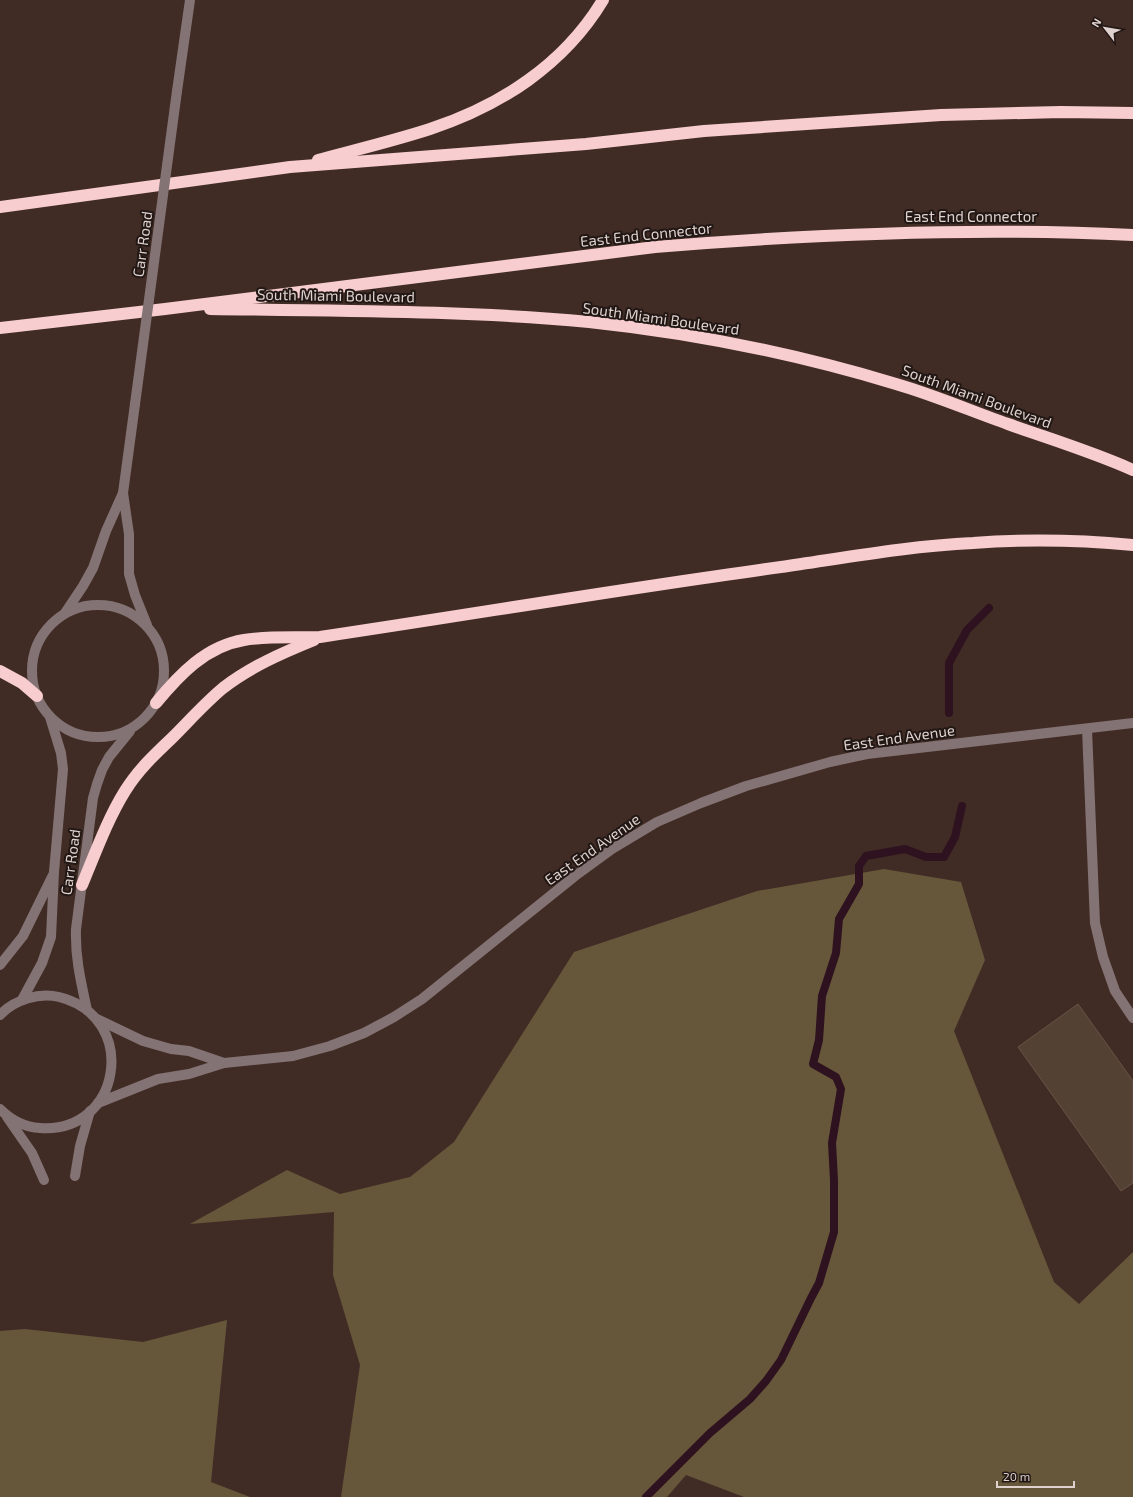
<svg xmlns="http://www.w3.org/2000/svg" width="1133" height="1497" viewBox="0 0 1133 1497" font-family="'Exo 2',sans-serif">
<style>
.forest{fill:#66573a}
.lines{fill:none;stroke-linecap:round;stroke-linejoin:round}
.stream{stroke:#2e121f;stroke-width:8}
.building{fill:#534133;stroke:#685546}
.minor{stroke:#847374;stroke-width:10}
.highway{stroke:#f7cdcf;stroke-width:12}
.minor-bridge{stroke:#847374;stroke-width:10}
.labels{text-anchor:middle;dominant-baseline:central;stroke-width:4;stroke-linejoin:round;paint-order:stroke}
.street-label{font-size:15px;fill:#dfd1cd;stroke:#211714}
</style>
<rect width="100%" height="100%" fill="#412c25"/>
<g class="forest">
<polygon points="884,869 961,882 985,960 954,1031 1054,1282 1079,1304 1133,1252 1133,1497 744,1497 686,1475 667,1497 341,1497 360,1365 333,1275 334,1212 190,1224 287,1170 340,1194 410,1177 454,1142 574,952 757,891"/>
<polygon points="227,1320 211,1482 250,1497 0,1497 0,1331 25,1329 143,1342"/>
</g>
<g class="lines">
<g class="stream">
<polyline points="949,713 949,663 967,630 989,608"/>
<polyline points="646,1497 710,1433 750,1399 766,1381 781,1360 811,1298 819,1283 834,1232 834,1180 832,1143 841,1089 836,1077 813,1064 819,1040 822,996 836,953 839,919 859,884 859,866 866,856 905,849 926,857 944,857 955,837 962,806"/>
</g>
</g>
<polygon class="building" points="1078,1004 1133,1081 1133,1183 1121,1191 1018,1047"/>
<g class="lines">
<g class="minor">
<polyline points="177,91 190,0"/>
<polyline points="123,493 129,534 129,574 135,595 147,625"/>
<circle cx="98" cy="671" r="66"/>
<polyline points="65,613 83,586 93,568 106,531 123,493 135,404"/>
<polyline points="1087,729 1095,923 1103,957 1115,991 1133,1018"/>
<polyline points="0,965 23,936 53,875"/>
<polyline points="22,1000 42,963 51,937 54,872 63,769 61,753 50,717"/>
<path d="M87,1010C81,982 75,958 76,929L93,798L97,784L102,770L109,757L130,731"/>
<path d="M0,1015C14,1000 39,992 59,997C140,1017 122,1134 40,1128C25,1127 11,1120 0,1109"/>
<polyline points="97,1019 143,1041 171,1049 189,1051 224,1063"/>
<polyline points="98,1103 158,1079 189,1074 224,1063 293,1056 330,1046 364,1033 394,1017 422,999 575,876 612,849 657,822 701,803 746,786 830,762 867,754 1133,723"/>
<polyline points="7,1117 32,1153 44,1180"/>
<polyline points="75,1176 80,1146 90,1111"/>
</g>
<g class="highway">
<path d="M318,160C355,150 393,141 430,129C500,106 564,65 603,0"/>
<polyline points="0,207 290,167 586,144 704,131 941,115 1061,112 1133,113"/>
<path d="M210,309C337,311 463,310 589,322C693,333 797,354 896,384C934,395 971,411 1008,424C1050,439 1093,452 1133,470"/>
<path d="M0,328L165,309L655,247C814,234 973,227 1133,235"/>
<polyline points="0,671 22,683 37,696"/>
<path d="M156,703C179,675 206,646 244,640C269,636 295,638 320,637C474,614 627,588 781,567C844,558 908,546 973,543C1026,539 1079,540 1133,545"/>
<path d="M82,885C95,854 107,820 125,791C138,770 155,754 173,737C189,721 205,703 223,688C250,667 282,653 314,640"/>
</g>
<polyline class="minor-bridge" points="135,404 177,91"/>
</g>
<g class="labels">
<g class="street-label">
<text x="971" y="216">East End Connector</text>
<text transform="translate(646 234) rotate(-6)">East End Connector</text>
<text transform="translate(142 244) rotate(-82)">Carr Road</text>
<text transform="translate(336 295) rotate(1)">South Miami Boulevard</text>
<text transform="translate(661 318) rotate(8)">South Miami Boulevard</text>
<text transform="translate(977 396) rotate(20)">South Miami Boulevard</text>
<text transform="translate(899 737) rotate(-8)">East End Avenue</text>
<text transform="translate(592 849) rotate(-35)">East End Avenue</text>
<text transform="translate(70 862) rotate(-82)">Carr Road</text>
</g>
</g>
<g transform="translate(1105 28) rotate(301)" stroke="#211714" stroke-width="3" paint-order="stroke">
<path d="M0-3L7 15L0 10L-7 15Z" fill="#dfd1cd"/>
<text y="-6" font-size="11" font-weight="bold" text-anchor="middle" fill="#dfd1cd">N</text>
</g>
<path d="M997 1481v6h77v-6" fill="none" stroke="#dfd1cd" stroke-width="2"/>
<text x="1003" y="1481" font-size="12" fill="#dfd1cd" stroke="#211714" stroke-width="3" paint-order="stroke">20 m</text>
</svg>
